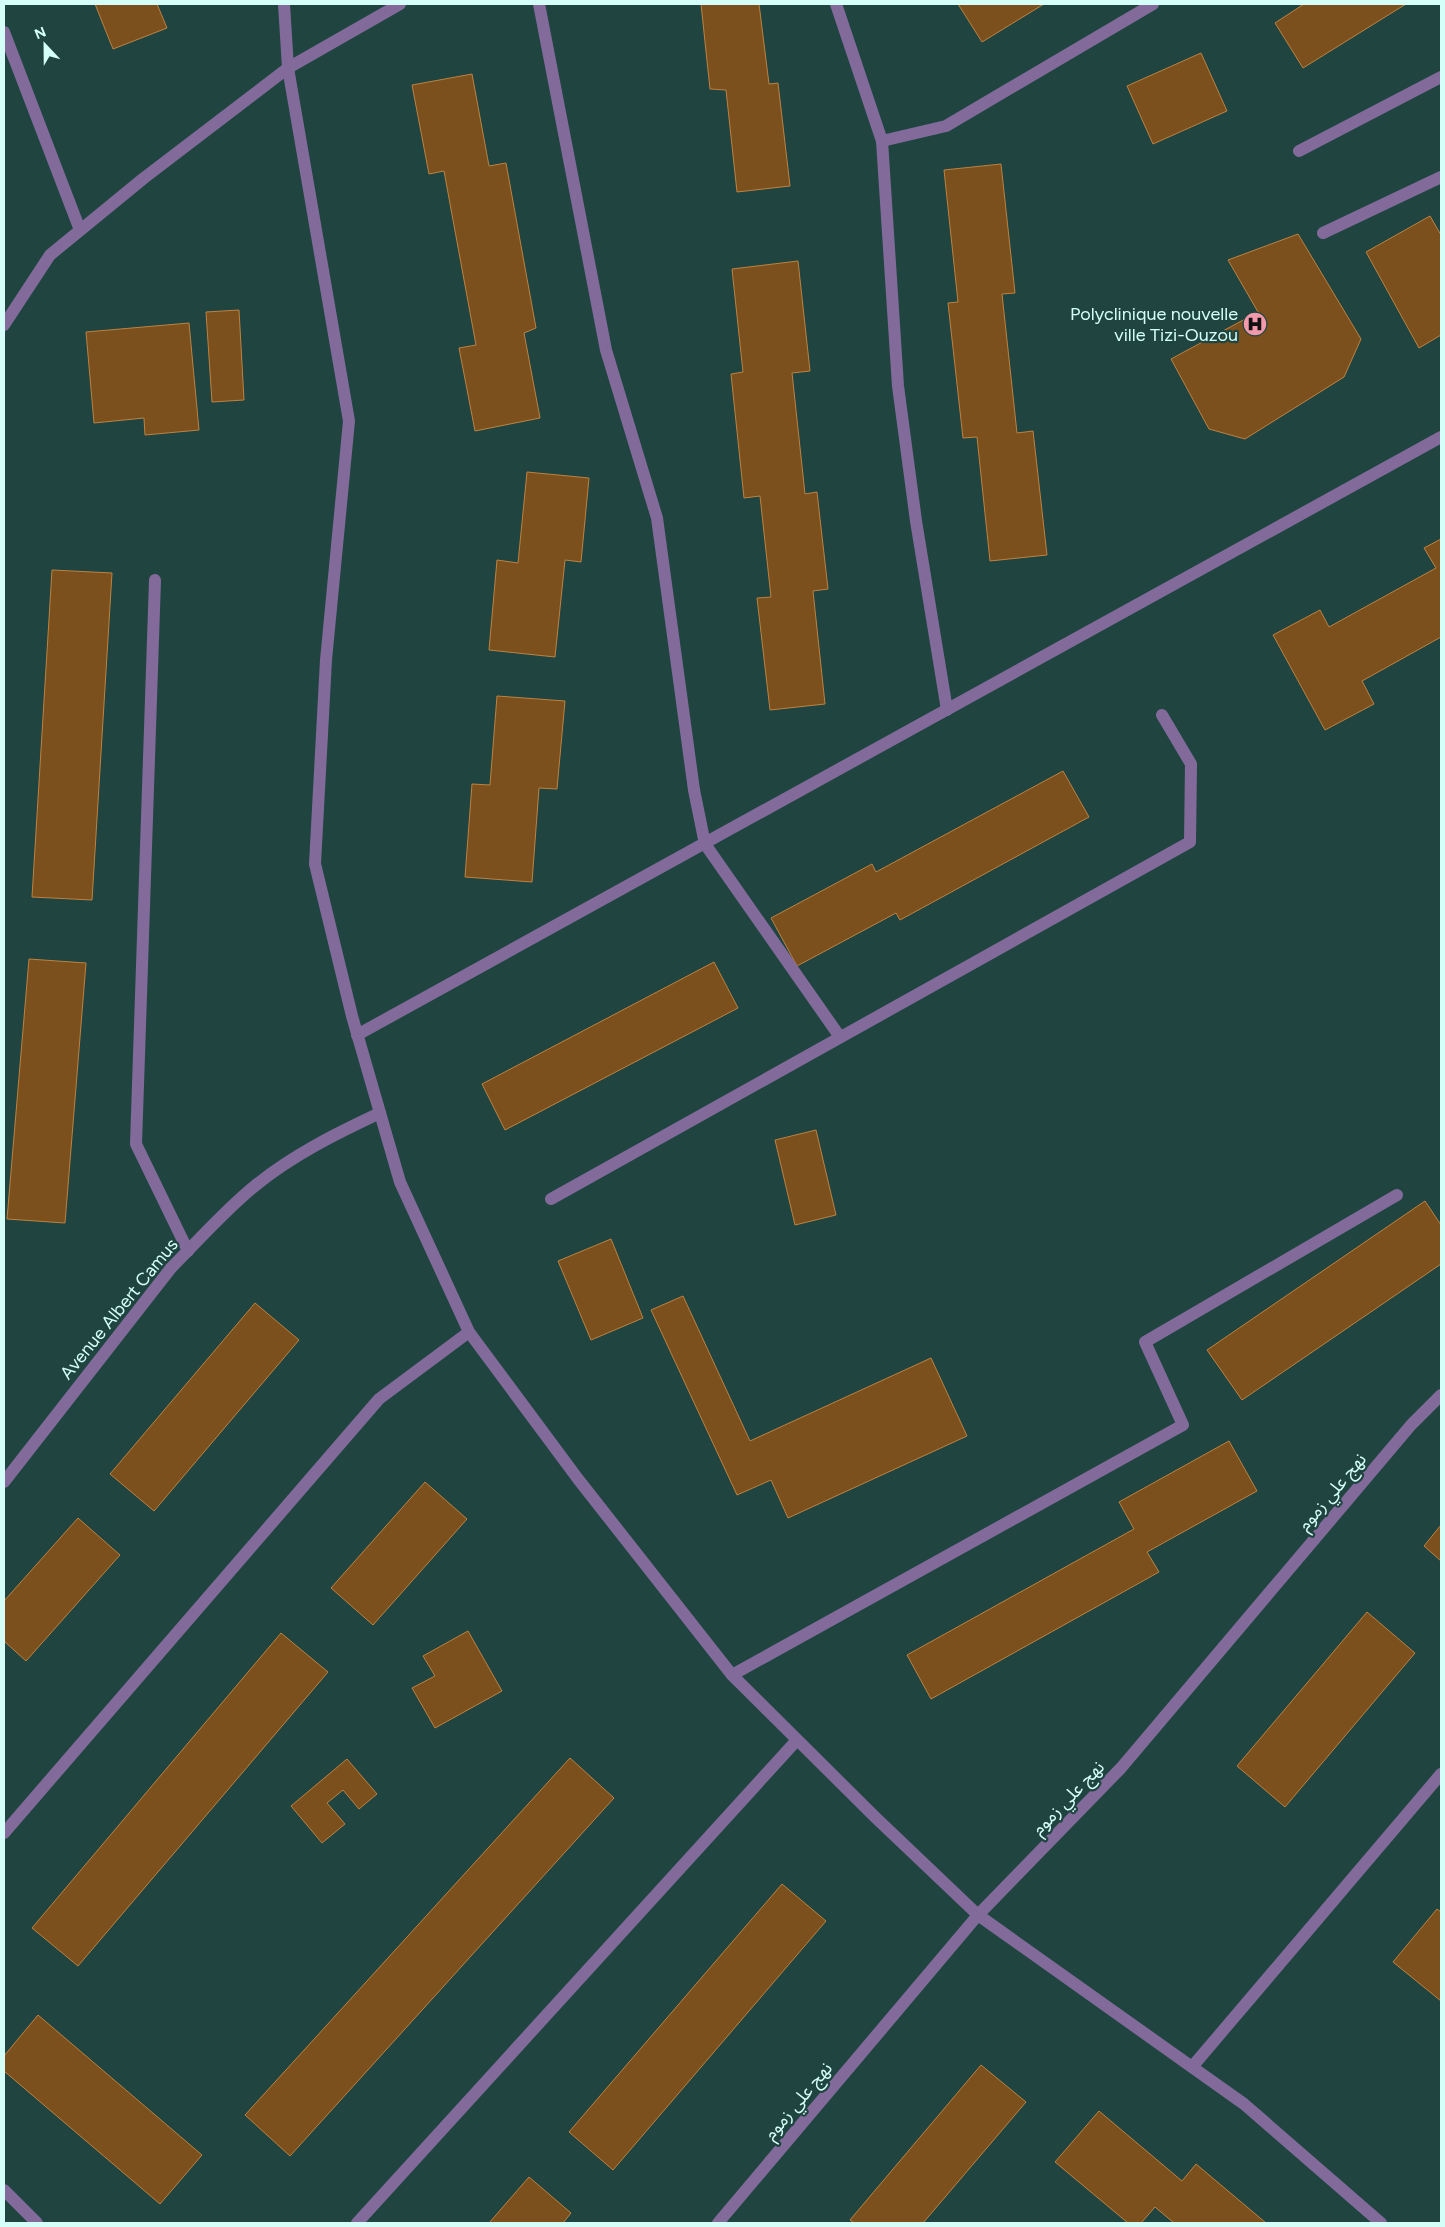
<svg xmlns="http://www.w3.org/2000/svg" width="1445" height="2227" viewBox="0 0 1445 2227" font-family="Figtree,'Noto Sans Arabic',sans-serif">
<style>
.building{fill:#7b501d;stroke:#bd8242}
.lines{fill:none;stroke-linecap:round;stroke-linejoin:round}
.minor{stroke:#826b9b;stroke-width:12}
.labels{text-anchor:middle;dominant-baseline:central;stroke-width:4.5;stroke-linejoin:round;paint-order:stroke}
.poi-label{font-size:18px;fill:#d5fff9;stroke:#204541;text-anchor:end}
.street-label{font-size:18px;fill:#d5fff9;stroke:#204541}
</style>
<rect width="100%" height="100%" fill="#204541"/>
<g class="building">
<polygon points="95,4 157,4 167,28 113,49"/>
<polygon points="701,4 759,4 769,84 778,83 790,186 737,192 726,90 710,89"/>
<polygon points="958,4 1044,4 982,42"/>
<polygon points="1304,4 1406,4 1303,68 1275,23"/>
<polygon points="1201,53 1227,111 1153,144 1127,86"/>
<polygon points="472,74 489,166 506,163 536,328 524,333 540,418 475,431 459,348 476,345 444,171 429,174 412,85"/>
<polygon points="1001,164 1015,293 1002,294 1017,433 1033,431 1047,555 990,561 977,437 963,438 948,303 958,302 944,170"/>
<polygon points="1430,216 1441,235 1441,335 1419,348 1366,252"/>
<polygon points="1298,234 1361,339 1344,377 1245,439 1209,429 1171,359 1258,312 1228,260"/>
<polygon points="798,261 810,371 792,373 805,494 817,492 828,589 813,591 825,704 770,710 757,598 771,597 760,496 744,498 731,374 743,372 732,269"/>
<polygon points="239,310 244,400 212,402 206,312"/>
<polygon points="189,323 199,430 145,435 144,418 94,423 86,332"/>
<polygon points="527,472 589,478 581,562 565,560 555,657 489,650 497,560 518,563"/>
<polygon points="1441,539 1441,637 1362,681 1374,704 1325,730 1273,635 1320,610 1329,627 1436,568 1424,548"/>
<polygon points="52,570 112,573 92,900 32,897"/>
<polygon points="497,696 565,701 557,789 539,788 532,882 465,877 472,784 490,785"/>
<polygon points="1063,771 1089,817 900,920 896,913 797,966 771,918 872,864 876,872"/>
<polygon points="29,959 86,963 65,1223 7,1219"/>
<polygon points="714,962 738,1008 505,1130 482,1084"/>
<polygon points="816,1130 836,1215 795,1225 775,1140"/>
<polygon points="1425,1201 1441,1225 1441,1264 1242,1400 1207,1350"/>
<polygon points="611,1239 643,1318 591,1340 558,1261"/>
<polygon points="683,1296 750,1441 931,1358 967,1436 788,1518 771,1480 737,1495 651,1310"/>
<polygon points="255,1303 299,1340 154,1511 110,1474"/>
<polygon points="1229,1441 1257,1491 1147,1552 1159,1572 931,1699 907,1655 1134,1529 1119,1502"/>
<polygon points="425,1482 467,1519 373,1625 331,1588"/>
<polygon points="78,1518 120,1555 26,1661 4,1641 4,1601"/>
<polygon points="1441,1525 1441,1561 1424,1546"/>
<polygon points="1367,1612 1415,1653 1285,1807 1237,1766"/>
<polygon points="468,1631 502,1691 435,1728 412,1688 435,1676 423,1656"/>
<polygon points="281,1633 328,1672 78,1966 32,1928"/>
<polygon points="570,1758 614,1798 290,2156 245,2115"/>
<polygon points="347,1759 377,1794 359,1809 343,1790 327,1803 345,1824 322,1843 291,1806"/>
<polygon points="782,1884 826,1921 613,2170 569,2132"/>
<polygon points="1437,1909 1441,1912 1441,2001 1393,1962"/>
<polygon points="38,2015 202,2155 160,2204 4,2071 4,2056"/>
<polygon points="981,2065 1026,2102 923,2223 854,2223 850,2220"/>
<polygon points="1099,2111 1182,2181 1196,2164 1266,2223 1174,2223 1155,2207 1141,2223 1128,2223 1055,2162"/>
<polygon points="529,2177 571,2213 563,2223 489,2223"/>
</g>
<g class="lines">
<g class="minor">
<polyline points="284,4 288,68 349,421 326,660 315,864 352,1016 400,1182 469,1332 578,1479 732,1675 875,1817 978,1915 1244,2104 1381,2223"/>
<polyline points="539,4 606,350 657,518 694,790 705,844 840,1037"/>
<polyline points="836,4 882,141 898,386 916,521 947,710"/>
<polyline points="4,32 80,230"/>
<polyline points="882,141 946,126 1153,4"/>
<polyline points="1299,151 1441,77"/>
<polyline points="1323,233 1441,177"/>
<polyline points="4,325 50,255 144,178 288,68 400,4"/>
<polyline points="155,580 136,1144 188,1251"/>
<polyline points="357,1035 1441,437"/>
<polyline points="551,1199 1190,842 1191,764 1162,715"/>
<path d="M4,1482L171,1268C199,1240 225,1210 256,1185C293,1155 337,1133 380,1113"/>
<polyline points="732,1675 1183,1425 1145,1342 1397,1195"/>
<polyline points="4,1833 379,1399 469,1332"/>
<polyline points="1192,2067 1441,1774"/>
<polyline points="4,2190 37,2223"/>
<polyline points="357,2223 797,1740"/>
<polyline points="718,2223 978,1915 1121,1768 1411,1425 1441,1395"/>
</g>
</g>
<defs>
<g id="hospital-disc" transform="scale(1.25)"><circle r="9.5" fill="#f29aac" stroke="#204541"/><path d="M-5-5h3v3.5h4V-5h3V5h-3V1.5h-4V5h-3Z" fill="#111"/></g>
</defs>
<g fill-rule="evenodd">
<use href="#hospital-disc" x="1255" y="324"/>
</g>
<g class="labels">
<g class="poi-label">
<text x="1238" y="314">Polyclinique nouvelle<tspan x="1238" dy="21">ville Tizi-Ouzou</tspan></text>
</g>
<g class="street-label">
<text transform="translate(119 1309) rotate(-51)">Avenue Albert Camus</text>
<text transform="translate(1332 1492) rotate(-50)">نهج علي زموم</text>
<text transform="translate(1068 1798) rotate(-46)">نهج علي زموم</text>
<text transform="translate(798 2101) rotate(-50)">نهج علي زموم</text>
</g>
</g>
<rect width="1445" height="2227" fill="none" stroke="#d5fff9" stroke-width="10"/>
<g transform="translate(45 45) rotate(338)" stroke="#204541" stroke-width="4" paint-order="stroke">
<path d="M0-4L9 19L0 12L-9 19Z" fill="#d5fff9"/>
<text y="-8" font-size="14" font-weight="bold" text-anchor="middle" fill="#d5fff9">N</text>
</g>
</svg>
